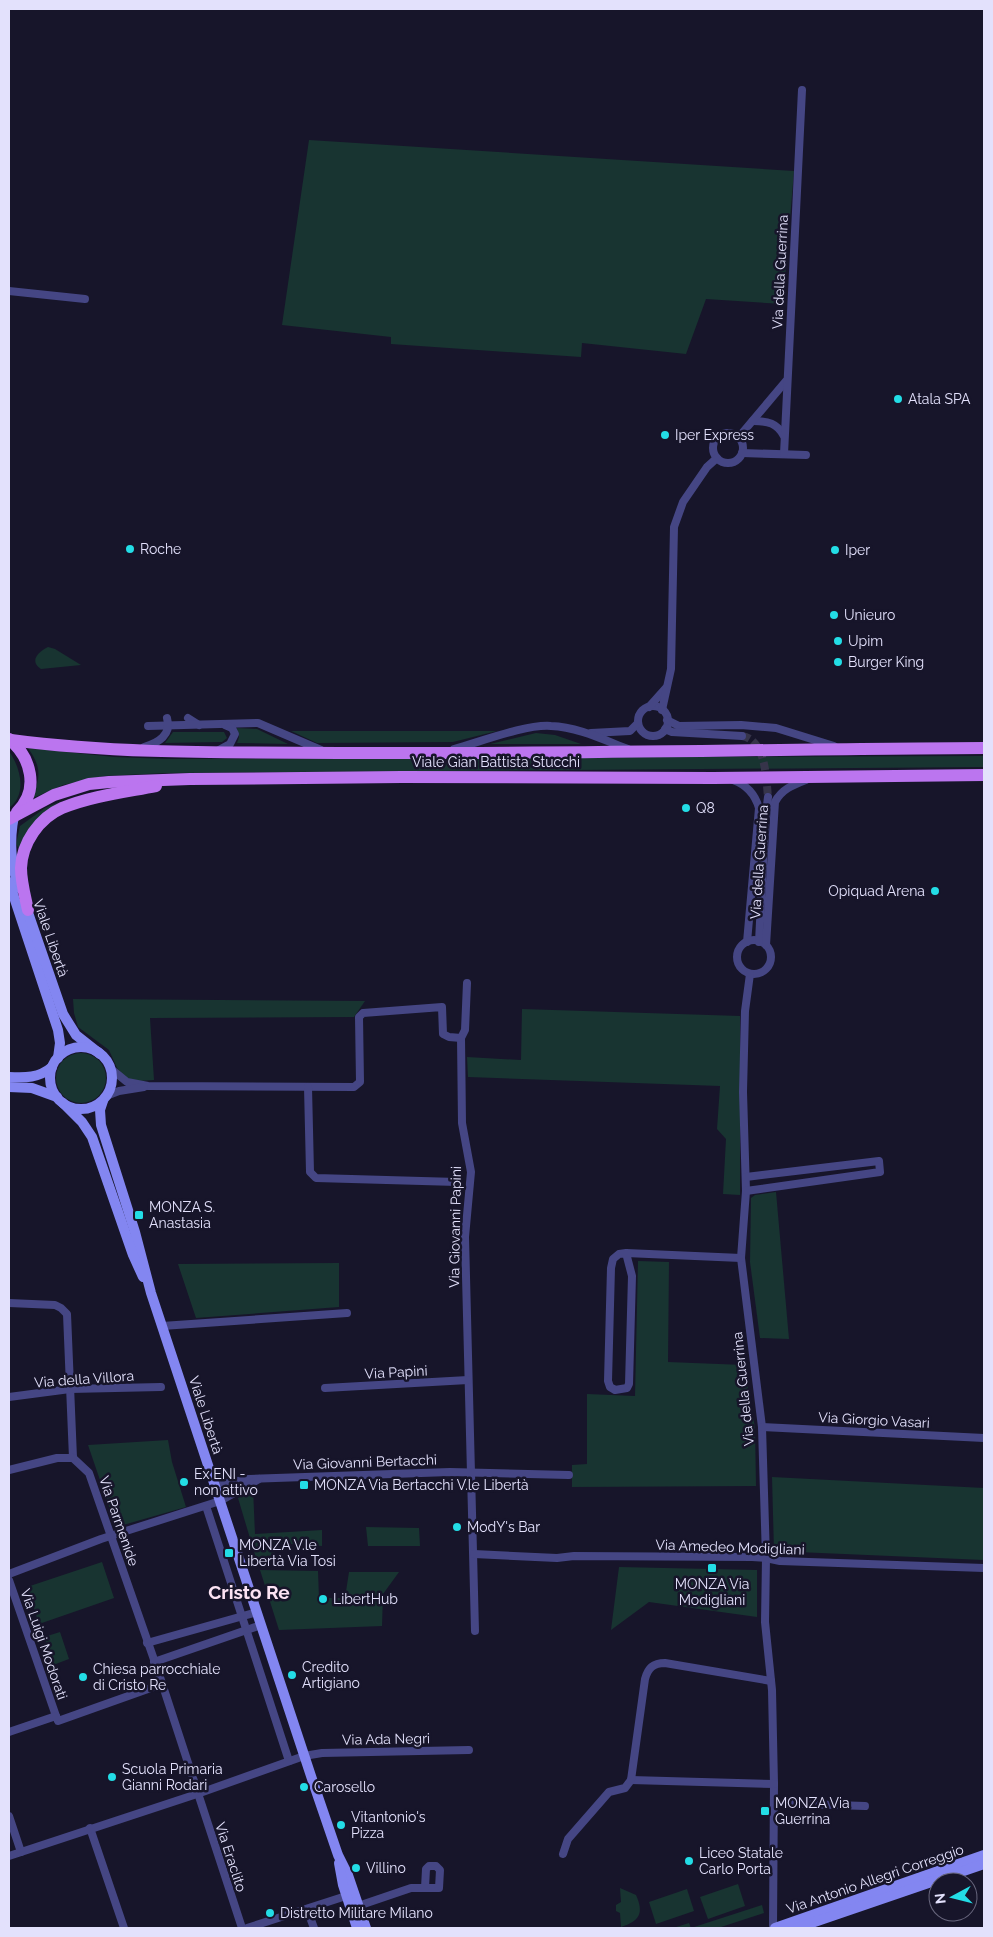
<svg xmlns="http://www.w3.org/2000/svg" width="993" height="1937" viewBox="0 0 993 1937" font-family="Raleway,sans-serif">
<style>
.green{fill:#183431}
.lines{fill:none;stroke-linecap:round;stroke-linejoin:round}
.street-tunnel{stroke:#36344a;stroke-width:8;stroke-dasharray:8 4;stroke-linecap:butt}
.street{stroke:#454684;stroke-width:8}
.secondary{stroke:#8386f1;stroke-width:10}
.primary{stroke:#bb75ef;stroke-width:12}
.poi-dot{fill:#23dde6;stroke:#17152a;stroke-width:2}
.labels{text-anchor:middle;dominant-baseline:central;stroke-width:5;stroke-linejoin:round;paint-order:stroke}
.street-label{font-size:14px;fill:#e3e1fc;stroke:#17152a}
.poi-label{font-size:14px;fill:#e3e1fc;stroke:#17152a;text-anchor:start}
.district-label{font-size:19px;font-weight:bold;fill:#fce3f4;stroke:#17152a}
</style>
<rect width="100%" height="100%" fill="#17152a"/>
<g class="green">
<polygon points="309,140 794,171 783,304 706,299 686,354 582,343 581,357 391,344 391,337 282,325"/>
<path d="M48,647L55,649L81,665L41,669C29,661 38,652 48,647Z"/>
<polygon points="237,728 257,729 288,744 237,743 239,737"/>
<polygon points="291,731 497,731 453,742 317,743"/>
<polygon points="173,732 224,732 227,738 222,742 165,743"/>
<polygon points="536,733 555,735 581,744 490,744"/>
<path d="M28,748L114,757L167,759L984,756V767L166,773L104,776L63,785L33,798C40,776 42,768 28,748Z"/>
<path d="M9,751C20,767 28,794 9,808Z"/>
<path d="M61,801C39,815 30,825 19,849L16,844L20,826L45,808Z"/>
<polygon points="73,999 365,1001 354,1017 150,1018 154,1080 139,1081 126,1078 117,1068 109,1050 78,1027 74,1013"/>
<polygon points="522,1009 740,1016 740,1195 723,1194 726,1139 717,1129 720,1086 468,1077 467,1057 521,1060"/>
<circle cx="81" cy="1078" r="25"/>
<polygon points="776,1192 789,1339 760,1338 750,1262 751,1198 755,1195"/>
<polygon points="638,1261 669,1262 668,1362 744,1365 755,1428 756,1486 572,1487 572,1465 587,1464 587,1394 635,1396"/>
<polygon points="339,1263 339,1307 196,1318 178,1264"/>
<polygon points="168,1440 172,1462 186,1507 116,1527 88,1445"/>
<polygon points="772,1477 984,1488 984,1560 774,1551"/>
<polygon points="253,1488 255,1534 322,1530 322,1546 275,1543 274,1566 258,1565 238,1498"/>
<polygon points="366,1527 419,1528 420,1546 368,1546"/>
<polygon points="102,1562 114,1598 39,1624 27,1587"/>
<polygon points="619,1567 757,1570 757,1617 649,1602 611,1630"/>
<polygon points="260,1570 318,1571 319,1598 345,1598 349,1572 399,1572 383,1594 382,1626 279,1630"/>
<polygon points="60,1632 69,1659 53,1665 44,1637"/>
<polygon points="738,1884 745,1906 708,1919 700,1897"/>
<path d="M620,1888L636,1895C644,1913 640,1921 621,1927L620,1913L616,1911V1905L621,1902Z"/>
<polygon points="687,1889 694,1911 656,1924 649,1902"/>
<polygon points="762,1905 764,1913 718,1928 673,1928 689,1923 691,1928"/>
</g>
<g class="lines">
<path class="street-tunnel" d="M742,736C766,740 766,778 768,797"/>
<g class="street">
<polyline points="9,291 85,299"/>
<path d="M753,421C768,421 777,423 784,436"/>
<circle cx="728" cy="448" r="15"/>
<polyline points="738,438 786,381"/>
<polyline points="742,453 806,455"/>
<polyline points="784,454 802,90"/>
<circle cx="653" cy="721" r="15"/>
<polyline points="649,707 666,688"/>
<polyline points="662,710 671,669 674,527 683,502 707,467 717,458"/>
<polyline points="188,718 199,725"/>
<polyline points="667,720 679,726 741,725 776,728 834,746"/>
<polyline points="148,726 258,723 321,750"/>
<polyline points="665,729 672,732 742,736"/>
<polyline points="591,733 630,731 638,723"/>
<path d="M144,747C158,743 172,735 167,718"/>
<path d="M454,749C480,742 526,724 551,726C578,727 604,740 628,749"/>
<polyline points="219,750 230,744 235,734 232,728 225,725"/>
<path d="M733,780C747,785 755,794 759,808L747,942"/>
<circle cx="754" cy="957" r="17"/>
<polyline points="759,942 765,821 768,797"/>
<path d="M766,945L775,802C782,789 793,785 806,780"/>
<polyline points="750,974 745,1011 743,1092 746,1191 741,1258 762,1427 766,1558 765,1622 772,1690 774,1784 773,1928"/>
<polyline points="467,983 465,1030 461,1038 462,1123 471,1172 465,1237 475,1631"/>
<polyline points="110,1068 127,1082 148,1086 354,1087 360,1082 359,1017 363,1013 442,1007 443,1034 449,1037 461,1038"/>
<polyline points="308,1087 310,1172 316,1178 457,1182"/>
<polyline points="106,1096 119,1091 144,1087"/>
<polyline points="746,1177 879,1161 880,1172 746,1191"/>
<polyline points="626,1253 632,1276 629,1384 627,1388 615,1390 610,1387 608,1381 611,1268 613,1259 619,1254 626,1253 741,1258"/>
<polyline points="9,1303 55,1305 61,1308 67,1314 73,1458"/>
<polyline points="162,1326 347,1313"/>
<polyline points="325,1388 468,1380"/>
<polyline points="9,1397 70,1389 161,1387"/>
<polyline points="762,1427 984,1438"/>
<polyline points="73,1458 89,1473 159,1674 242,1928"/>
<polyline points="9,1470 57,1458 73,1458"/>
<polyline points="215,1485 249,1479 450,1472 569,1475"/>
<polyline points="206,1506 289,1761"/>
<polyline points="474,1554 557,1558 574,1556 752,1557 766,1558 780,1561 984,1568"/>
<polyline points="9,1574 101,1539 220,1501 259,1479"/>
<polyline points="9,1580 56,1716"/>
<polyline points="147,1643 257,1612"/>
<polyline points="154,1662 261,1625"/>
<polyline points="9,1732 56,1716 58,1721 162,1684"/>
<polyline points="631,1780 774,1784"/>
<polyline points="774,1803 865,1806"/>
<polyline points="9,1816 21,1852"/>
<polyline points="90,1828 124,1928"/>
<path d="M563,1854L568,1839L609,1792L625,1788L631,1780L645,1679C648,1668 653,1663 665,1663L771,1681"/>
<polyline points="9,1856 197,1794 304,1756 322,1753 469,1750"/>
<polyline points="358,1906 411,1888 439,1888 440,1870 436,1866 429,1866 426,1869 425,1888"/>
<polyline points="307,1909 314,1928"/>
<polyline points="247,1928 346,1896"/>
</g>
<g class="secondary">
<path d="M14,816C9,841 10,863 19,888"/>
<polyline points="9,882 58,1030 60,1043 58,1058"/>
<polyline points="25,904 63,1014 76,1035 100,1054"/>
<circle cx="81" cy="1078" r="31"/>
<path d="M9,1077C25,1078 39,1078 52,1067"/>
<polyline points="9,1087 32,1088 57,1097"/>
<polyline points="103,1101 100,1110 101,1125 135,1232 151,1293 313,1782 338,1855 348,1875 366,1928"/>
<polyline points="63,1103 82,1122 92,1137 133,1255 143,1277"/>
<polyline points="339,1863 343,1885 357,1928"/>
<polyline points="775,1928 984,1855"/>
<polyline points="797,1928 984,1864"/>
</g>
<g class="primary">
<path d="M9,739C31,757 40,790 17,812"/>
<path d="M11,740C125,755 242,752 358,753C567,754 775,749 984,748"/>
<polyline points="9,819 54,795 89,784 109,782 190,779 402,777 713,778 984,775"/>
<path d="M28,910C25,896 21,882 21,868C22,843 39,818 62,808C91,796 125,792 156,786"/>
</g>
</g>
<g class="poi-dot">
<circle cx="898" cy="399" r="5"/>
<circle cx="665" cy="435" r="5"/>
<circle cx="130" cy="549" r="5"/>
<circle cx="835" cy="550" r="5"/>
<circle cx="834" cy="615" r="5"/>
<circle cx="838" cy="641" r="5"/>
<circle cx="838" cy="662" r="5"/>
<circle cx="686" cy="808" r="5"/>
<circle cx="935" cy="891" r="5"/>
<rect x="134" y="1210" width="10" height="10" rx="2.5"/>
<circle cx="184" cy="1482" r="5"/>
<rect x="299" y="1480" width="10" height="10" rx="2.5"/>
<circle cx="457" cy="1527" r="5"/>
<rect x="224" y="1548" width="10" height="10" rx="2.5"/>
<rect x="707" y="1563" width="10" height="10" rx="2.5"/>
<circle cx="323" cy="1599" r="5"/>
<circle cx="292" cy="1675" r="5"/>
<circle cx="83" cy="1677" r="5"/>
<circle cx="112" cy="1777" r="5"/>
<circle cx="304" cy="1787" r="5"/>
<rect x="760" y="1806" width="10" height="10" rx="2.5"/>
<circle cx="341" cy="1825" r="5"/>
<circle cx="689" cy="1861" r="5"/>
<circle cx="356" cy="1868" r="5"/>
<circle cx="270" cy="1913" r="5"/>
</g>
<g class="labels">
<g class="street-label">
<text transform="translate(780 272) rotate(-87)">Via della Guerrina</text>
<text x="496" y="762">Viale Gian Battista Stucchi</text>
<text transform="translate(759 862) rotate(-86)">Via della Guerrina</text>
<text transform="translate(51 938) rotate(71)">Viale Libertà</text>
<text transform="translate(455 1227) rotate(-89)">Via Giovanni Papini</text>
<text transform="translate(396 1372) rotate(-3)">Via Papini</text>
<text transform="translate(84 1379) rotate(-4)">Via della Villora</text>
<text transform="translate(743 1389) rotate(-96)">Via della Guerrina</text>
<text transform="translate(206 1415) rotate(72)">Viale Libertà</text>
<text transform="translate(874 1420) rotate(3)">Via Giorgio Vasari</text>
<text transform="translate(365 1462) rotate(-2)">Via Giovanni Bertacchi</text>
<text transform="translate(119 1521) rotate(71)">Via Parmenide</text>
<text transform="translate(730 1547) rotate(2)">Via Amedeo Modigliani</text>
<text transform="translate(44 1644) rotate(71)">Via Luigi Modorati</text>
<text transform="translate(386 1739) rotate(-1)">Via Ada Negri</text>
<text transform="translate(231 1857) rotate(72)">Via Eraclito</text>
<text transform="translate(875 1879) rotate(-19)">Via Antonio Allegri Correggio</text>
</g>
<g class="poi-label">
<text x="908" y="399">Atala SPA</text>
<text x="675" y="435">Iper Express</text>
<text x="140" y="549">Roche</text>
<text x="845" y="550">Iper</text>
<text x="844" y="615">Unieuro</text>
<text x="848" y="641">Upim</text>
<text x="848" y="662">Burger King</text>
<text x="696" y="808">Q8</text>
<text x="925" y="891" text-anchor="end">Opiquad Arena</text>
<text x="149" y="1207">MONZA S.<tspan x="149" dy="16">Anastasia</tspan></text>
<text x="194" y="1474">Ex ENI -<tspan x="194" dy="16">non attivo</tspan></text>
<text x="314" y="1485">MONZA Via Bertacchi V.le Libertà</text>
<text x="467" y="1527">ModY's Bar</text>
<text x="239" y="1545">MONZA V.le<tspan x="239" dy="16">Libertà Via Tosi</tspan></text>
<text x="712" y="1584" text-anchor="middle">MONZA Via<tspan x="712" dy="16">Modigliani</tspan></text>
<text x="333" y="1599">LibertHub</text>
<text x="302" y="1667">Credito<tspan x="302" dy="16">Artigiano</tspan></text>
<text x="93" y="1669">Chiesa parrocchiale<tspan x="93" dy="16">di Cristo Re</tspan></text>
<text x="122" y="1769">Scuola Primaria<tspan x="122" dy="16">Gianni Rodari</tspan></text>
<text x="314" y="1787">Carosello</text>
<text x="775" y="1803">MONZA Via<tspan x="775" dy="16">Guerrina</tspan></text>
<text x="351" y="1817">Vitantonio's<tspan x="351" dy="16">Pizza</tspan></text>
<text x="699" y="1853">Liceo Statale<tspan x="699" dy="16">Carlo Porta</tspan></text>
<text x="366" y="1868">Villino</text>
<text x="280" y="1913">Distretto Militare Milano</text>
</g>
<g class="district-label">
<text x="249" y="1592">Cristo Re</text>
</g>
</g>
<rect width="993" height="1937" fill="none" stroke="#e3e1fc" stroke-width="20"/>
<g transform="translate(953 1897) rotate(263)"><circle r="24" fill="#17152a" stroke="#69677e"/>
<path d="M0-4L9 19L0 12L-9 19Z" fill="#23dde6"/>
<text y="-8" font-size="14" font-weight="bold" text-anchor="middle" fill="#e3e1fc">N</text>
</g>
</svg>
